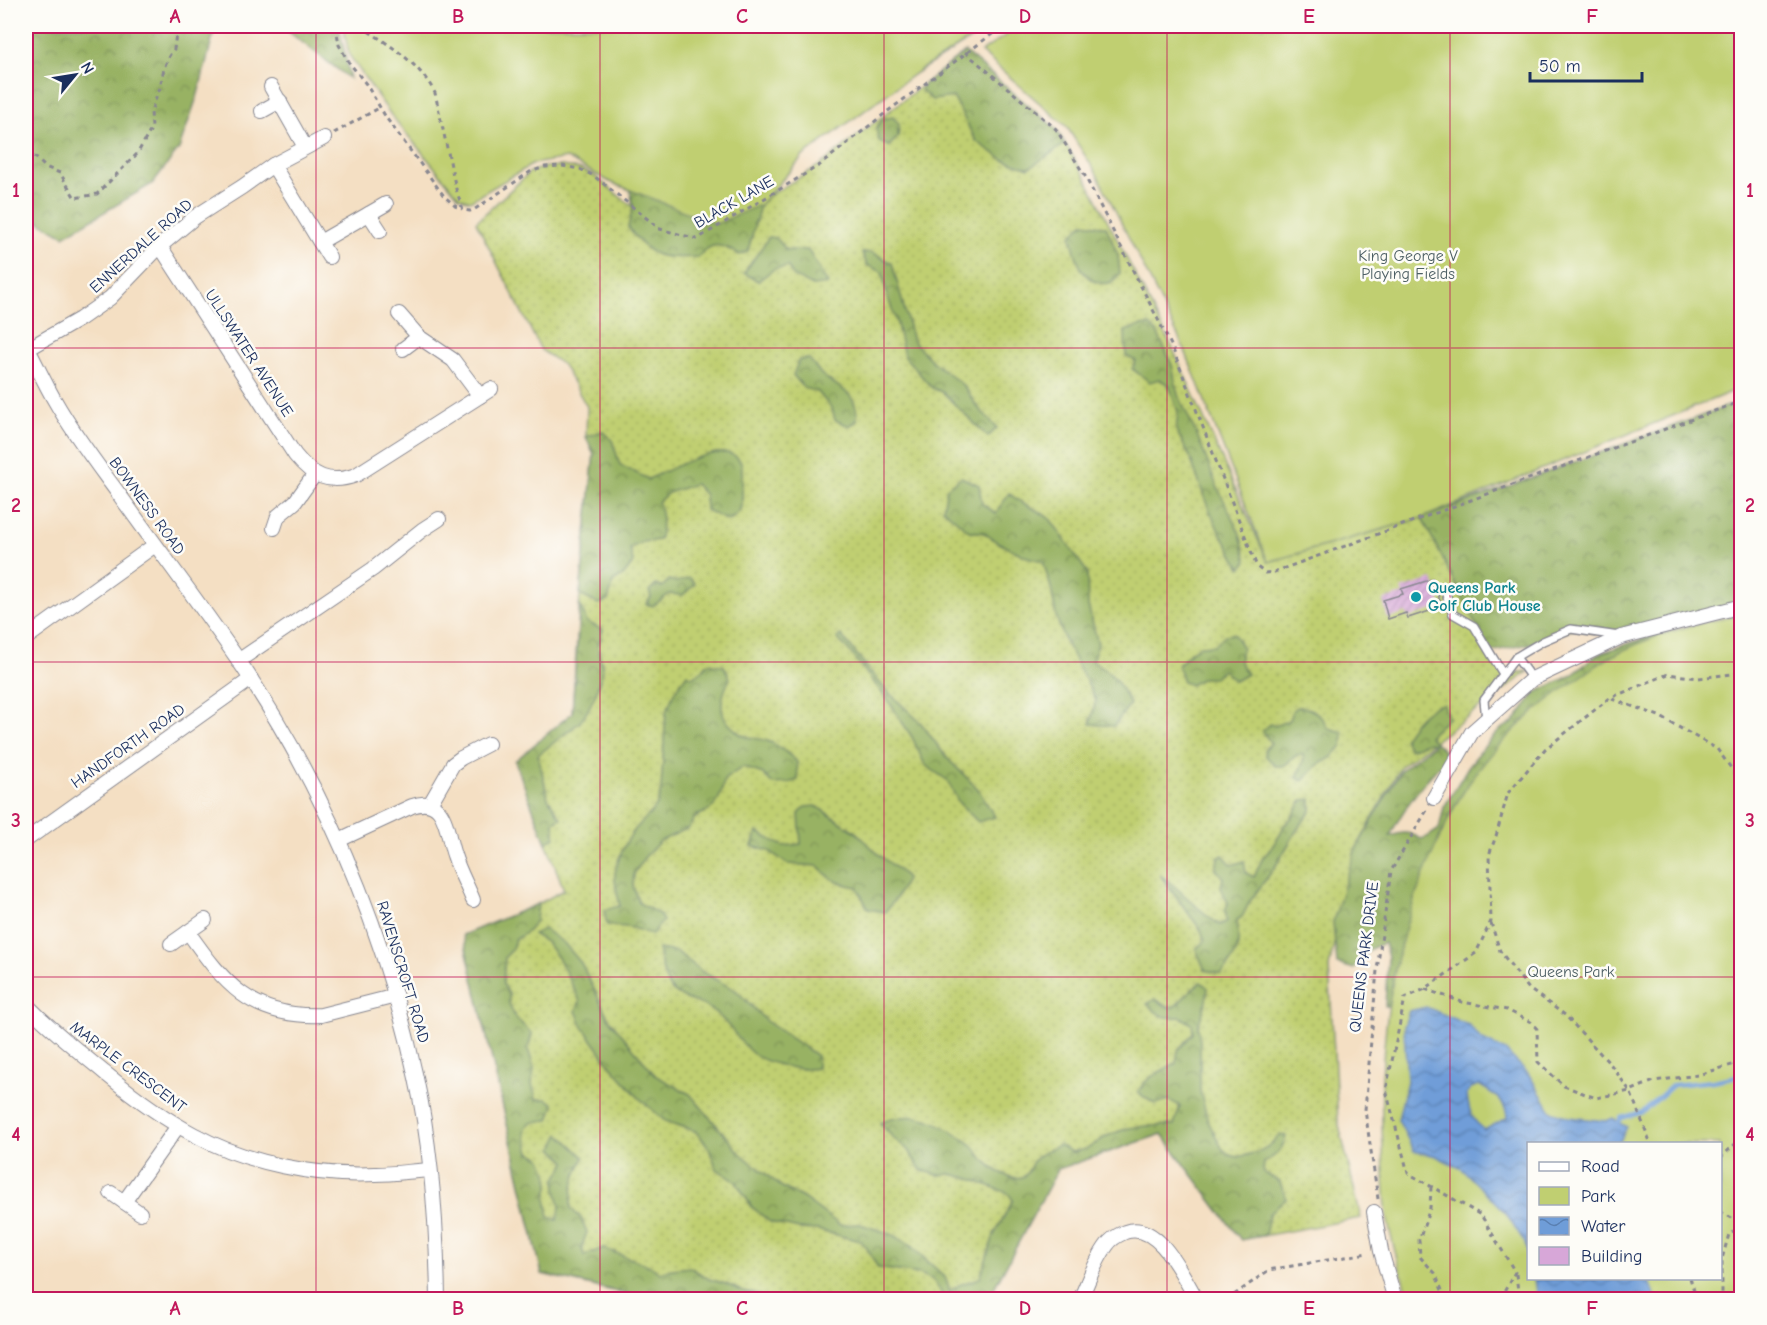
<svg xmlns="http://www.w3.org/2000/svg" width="1767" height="1325" viewBox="0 0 1767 1325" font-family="'Comic Neue',sans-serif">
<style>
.grass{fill:url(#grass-dots);stroke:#6e7f68;stroke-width:1.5}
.forest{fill:url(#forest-crowns);stroke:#5a7060;stroke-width:1.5}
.park{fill:#c0cf71;stroke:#6e7f68;stroke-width:1.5;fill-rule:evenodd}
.water{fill:url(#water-waves);stroke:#45669b;stroke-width:1.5;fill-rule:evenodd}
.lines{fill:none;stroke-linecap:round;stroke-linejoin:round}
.stream{stroke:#6f9dd8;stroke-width:4.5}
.building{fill:url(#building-hatch)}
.service-casing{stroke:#888790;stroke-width:10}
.minor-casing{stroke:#888790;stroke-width:16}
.path{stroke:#888790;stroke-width:3;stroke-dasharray:4.5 4.5;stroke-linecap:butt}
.service{stroke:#fff;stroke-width:7}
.minor{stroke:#fff;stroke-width:14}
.grid{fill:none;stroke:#c2185b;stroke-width:1.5;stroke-opacity:0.55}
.culture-dot{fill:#0f9aa8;stroke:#fdfcf7;stroke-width:2}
.labels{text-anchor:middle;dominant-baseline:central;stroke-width:5;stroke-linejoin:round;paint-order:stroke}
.street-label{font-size:16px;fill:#1b2f5e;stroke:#fdfcf7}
.park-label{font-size:16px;fill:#4d5f64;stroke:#fdfcf7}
.culture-label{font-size:16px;font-weight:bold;fill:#0d838f;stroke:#fdfcf7;text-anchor:start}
.neatline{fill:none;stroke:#c2185b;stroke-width:2}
.grid-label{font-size:20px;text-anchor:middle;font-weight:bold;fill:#c2185b}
</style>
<defs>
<pattern id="grass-dots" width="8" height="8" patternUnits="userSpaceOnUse" patternTransform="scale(1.5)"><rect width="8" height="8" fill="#c0cf71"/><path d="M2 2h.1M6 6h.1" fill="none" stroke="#a4b264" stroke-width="1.8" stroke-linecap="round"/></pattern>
<pattern id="forest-crowns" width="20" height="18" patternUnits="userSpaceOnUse" patternTransform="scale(1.5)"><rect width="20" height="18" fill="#98b263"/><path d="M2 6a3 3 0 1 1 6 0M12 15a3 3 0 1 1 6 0" fill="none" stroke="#7b9155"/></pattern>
<pattern id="water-waves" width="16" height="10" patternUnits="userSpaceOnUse" patternTransform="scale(1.5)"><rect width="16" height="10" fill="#6f9dd8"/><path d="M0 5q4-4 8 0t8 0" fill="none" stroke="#5a80b2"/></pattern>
<pattern id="building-hatch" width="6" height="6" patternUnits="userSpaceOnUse" patternTransform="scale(1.5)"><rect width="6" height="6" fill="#d7a7d8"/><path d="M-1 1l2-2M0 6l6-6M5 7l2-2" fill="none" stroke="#ae88b2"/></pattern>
</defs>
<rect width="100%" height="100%" fill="#fdfcf7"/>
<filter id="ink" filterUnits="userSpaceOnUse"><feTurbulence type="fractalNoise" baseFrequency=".0167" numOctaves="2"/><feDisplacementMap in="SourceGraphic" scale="12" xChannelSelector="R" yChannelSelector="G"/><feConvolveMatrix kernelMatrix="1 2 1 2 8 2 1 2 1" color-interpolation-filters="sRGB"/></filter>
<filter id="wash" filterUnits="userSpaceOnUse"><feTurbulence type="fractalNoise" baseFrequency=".008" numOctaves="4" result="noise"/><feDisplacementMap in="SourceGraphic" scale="24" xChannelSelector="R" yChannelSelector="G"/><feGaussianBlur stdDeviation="1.35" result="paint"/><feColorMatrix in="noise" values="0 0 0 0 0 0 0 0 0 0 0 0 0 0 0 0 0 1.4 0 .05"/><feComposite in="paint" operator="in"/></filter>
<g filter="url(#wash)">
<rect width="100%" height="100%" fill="#f4dfc3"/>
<polygon class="grass" points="965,52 1056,129 1085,176 1172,347 1268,562 1422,518 1503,674 1529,671 1401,766 1355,851 1329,967 1338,1121 1361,1218 1241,1240 1162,1134 1058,1169 988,1299 650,1300 542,1274 463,935 538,904 564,890 515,761 572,713 580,595 594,454 586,437 587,407 563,365 541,350 476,222 530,172 545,167 562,166 580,169 594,176 633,207 697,239 820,165"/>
<g class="forest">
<polygon points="26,26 224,26 214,32 198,94 179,149 152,184 64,236 36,220 26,212"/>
<polygon points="281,26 339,26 350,79"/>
<path d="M992,26L921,69L803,156L760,205L748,251L740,255C721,245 714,239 698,257C661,258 651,260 628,227L633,207L629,185L789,151Z"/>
<polygon points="965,52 1056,129 1065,144 1029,168 1004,160 976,141 953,97 932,100 921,90 924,84"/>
<polygon points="893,117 899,124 898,137 889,146 879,142 876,128 883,119"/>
<path d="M1083,223C1091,223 1098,227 1106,226L1118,255L1120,273C1114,281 1110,285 1100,283C1078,278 1076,254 1071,236Z"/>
<polygon points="769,237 776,238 786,250 808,250 828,284 813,286 793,276 788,267 774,269 758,281 744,273"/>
<polygon points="871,252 892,263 913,341 933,362 964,386 976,405 997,428 988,437 942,392 932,388 904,356 897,324 887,295 882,272 867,265 862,253"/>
<polygon points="1150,325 1158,334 1172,365 1178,395 1197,435 1216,484 1240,534 1247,561 1241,568 1218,529 1206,502 1190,457 1176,430 1178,412 1169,385 1159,379 1150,382 1132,369 1136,361 1126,356 1125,331 1140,326"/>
<path d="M809,359C813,363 817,369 821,374C840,391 858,390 857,421L849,426L835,420L832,409L818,392L804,388L793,375L799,360Z"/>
<polygon points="1739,402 1741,410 1741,604 1621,637 1571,629 1543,641 1490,652 1422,518"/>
<path d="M602,431L612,440L620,465L648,479C666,472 729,435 741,463C743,469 742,479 742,486C742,505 745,510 728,521L706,510L705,495L695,484L668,493L658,502C663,515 663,527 659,540L643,542L630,548L633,563L624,575L613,582L608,601L598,604L580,595L594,454L586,437Z"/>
<path d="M961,477L979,485L982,504L996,513L1009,493C1021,505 1038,508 1051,520L1087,572L1088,605L1098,644L1092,661C1115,675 1117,680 1130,704L1114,726L1090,724L1096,700L1064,639L1056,616L1051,588L1043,561L1027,557L999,543L984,533L969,531L943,509L947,488Z"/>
<polygon points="690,578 695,584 683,595 669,594 653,606 646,604 651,597 649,591 656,585 662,587 669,580 677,582"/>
<polygon points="580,605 587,622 603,630 598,647 603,671 595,695 588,710 580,722 538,755 548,798 561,818 554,822 555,837 546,843 515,761 572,713"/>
<path d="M1741,614V642L1395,1008L1385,1006L1388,957L1384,943L1370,949L1354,969L1337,964L1333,922L1355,851L1401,770L1434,744L1429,742L1409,749L1404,738C1413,723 1426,706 1444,704L1448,718L1429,736L1449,756C1426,779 1404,806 1390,836C1403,832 1408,831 1421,839L1427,837L1439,829L1444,807L1468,767L1483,748L1502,728L1513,723L1536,692L1572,675L1598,654L1657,634Z"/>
<path d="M1234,634L1243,648C1238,659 1239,664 1247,674L1235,681L1223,670L1214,678H1202L1191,685L1183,682L1178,666L1191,651L1200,646L1214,645L1225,635Z"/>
<polygon points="841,635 884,688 921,723 947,758 978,789 995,817 978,822 959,803 947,780 925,765 912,737 889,702 850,652 837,638"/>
<path d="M708,663L724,666L730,678C722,694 716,712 731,726C735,729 738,733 742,735C751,739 762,738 770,742C778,745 791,756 797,762L798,780L788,783L773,784L763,774L743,767L725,779C722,788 721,799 714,806C703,817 697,810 689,828L660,841L644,858L634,874L633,886L639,903L659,914L663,921L652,934C643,932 635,928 627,927C620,926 614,927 607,925L604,910L620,906C618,896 614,884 615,873C618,856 628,836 640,824C654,809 657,811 661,789L666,712L675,691L687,674L692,677L702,671Z"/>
<path d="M1298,707C1313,707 1322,715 1328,728L1343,732L1342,746L1331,758L1318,765L1303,781L1297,778L1304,759L1303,755H1297L1284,766H1275L1266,756L1265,749L1271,743L1262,731L1270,724L1275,726L1289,720L1292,711Z"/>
<path d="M1311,799V811L1297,830L1275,867L1250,901L1242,917L1237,920C1240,948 1239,953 1221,974L1205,970L1196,949L1205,941L1201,930L1160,875C1182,890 1198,911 1220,925L1227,921L1225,911L1228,903L1221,888L1223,878L1216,869L1218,858L1223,855L1232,865L1244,861L1246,873L1254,877L1263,857L1269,851L1280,835L1284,825C1292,821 1297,807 1303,800Z"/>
<path d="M816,806L856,832L878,854L901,872L907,878L896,898L885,912L868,909L857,887C838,884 831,880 818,866L788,864L769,851L752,846L757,832L783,846L801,844L799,814L805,807Z"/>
<path d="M538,904L536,921L528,931L515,940L511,951L505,957L503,984L509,994V1003L515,1017L532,1034L528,1049L534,1068L532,1084L536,1099H547L554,1104L549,1120C520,1122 523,1128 530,1152L542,1159L548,1174L549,1187L546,1198L549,1217L557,1220C565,1201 553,1196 556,1180C558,1174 563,1168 566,1162L553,1148L560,1134L584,1157C575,1176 571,1187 571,1209L581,1218L587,1232L582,1246L584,1256L603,1248L650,1266L660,1273L672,1269L690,1267L709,1279L726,1284L744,1292L777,1299H650L542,1274L463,935Z"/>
<path d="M544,929L564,943L581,963L609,1019L656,1076L690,1094L741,1154L782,1187L803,1198L840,1225L860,1224L891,1234L910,1245L945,1277L950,1291L959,1285L980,1278L994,1235L1013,1200L1008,1193L974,1180L951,1174L938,1175L921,1170L907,1149L894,1139L880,1123C908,1111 929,1116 954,1133C960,1137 968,1141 973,1146C977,1149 978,1154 982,1157C990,1167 1008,1181 1022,1177C1029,1175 1030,1164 1035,1159C1041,1152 1051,1149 1059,1145L1072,1152L1087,1149L1107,1136L1128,1128L1147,1126L1174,1125L1180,1106L1169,1100L1155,1104L1138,1093C1144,1077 1162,1071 1176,1063L1178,1050L1193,1033L1192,1024L1181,1017C1163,1019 1160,1016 1147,1004L1155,999L1168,1007H1174C1185,998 1188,990 1201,982L1208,988L1205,1006L1198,1026L1200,1041V1091L1208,1121L1222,1148L1229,1155L1238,1157L1258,1152L1271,1145L1280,1134L1286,1136C1284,1149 1275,1156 1264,1163L1263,1172L1280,1182L1286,1199L1269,1214L1265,1235L1241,1240L1162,1134L1058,1169L988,1299H945L933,1280L920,1274L878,1268L867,1248L860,1241L817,1230L799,1229L770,1222L752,1207L736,1182L717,1169L708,1146L695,1131L665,1121L639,1098L610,1065L583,1027L576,1011L580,1001L559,959L546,942L533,934Z"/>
<path d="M658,949L677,952L704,973L737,991L766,1021L817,1056V1068C801,1072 765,1063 752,1053C736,1039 726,1017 707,1007C695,1001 679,999 670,988C664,982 660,958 658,949Z"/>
</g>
<g class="park">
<polygon points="343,26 992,26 921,69 803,156 760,205 716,224 610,182 567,158 533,164 470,201 459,197 391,115 349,55"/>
<polygon points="1020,26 1741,26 1741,388 1422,518 1268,562 1184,348 1098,176 1067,127 981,52"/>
<path d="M1741,615V1299L1408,1300C1402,1273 1391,1243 1387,1216C1384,1194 1384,1171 1383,1148C1377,1048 1391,949 1431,857C1440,836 1449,815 1461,796C1492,745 1534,708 1582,676C1592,669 1602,661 1612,656C1652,635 1698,622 1741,615ZM1528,1144H1720V1278H1528Z"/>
</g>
<g class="water">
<path d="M1426,1007L1469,1025L1481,1039L1506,1051L1528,1073L1551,1111L1569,1117L1606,1121L1613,1118L1627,1127L1619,1143L1528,1144V1257L1525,1243L1506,1213L1462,1169L1436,1156L1414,1151L1398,1120L1407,1081L1404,1026L1409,1011ZM1479,1085C1492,1093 1507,1101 1507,1118L1484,1130C1472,1120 1468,1109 1467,1093L1471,1088Z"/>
<polygon points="1534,1279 1648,1279 1656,1299 1537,1299"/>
</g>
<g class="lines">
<polyline class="stream" points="1619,1122 1621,1118 1643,1112 1673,1085 1713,1081 1742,1075"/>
</g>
<g id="blocks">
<polygon class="building" points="1433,579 1442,607 1408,618 1406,613 1388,619 1383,600 1403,594 1401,589"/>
</g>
</g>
<g filter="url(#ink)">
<use href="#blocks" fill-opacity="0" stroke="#888790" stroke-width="1.5"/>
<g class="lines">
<g class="service-casing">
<g id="service">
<polyline points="1444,588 1453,614 1474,626 1503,674"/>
<polyline points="1516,657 1532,679"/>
<polyline points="1486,720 1484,700 1516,657 1543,641 1571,629 1619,636"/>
</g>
</g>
<g class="minor-casing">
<g id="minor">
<polyline points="271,87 305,147"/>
<polyline points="262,111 280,101"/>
<polyline points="273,165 329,257"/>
<polyline points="369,214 380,231"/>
<polyline points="320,242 386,204"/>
<path d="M160,246L295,455C312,476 329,485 356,475L491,389"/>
<polyline points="399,314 419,337 453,360 480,396"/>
<path d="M28,349C37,366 45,384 55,401C73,433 96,463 118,493C158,549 200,604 239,661C324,787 384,929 416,1078C432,1150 437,1226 438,1300"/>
<polyline points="403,349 419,337"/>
<polyline points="26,350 80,319 110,298 160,246 195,217 242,187 273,165 324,138"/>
<polyline points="274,528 278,516 295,502 315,474"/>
<polyline points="26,638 155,545"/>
<polyline points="238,661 373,569 422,530 439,519"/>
<polyline points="1434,798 1472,732 1532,679 1621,637 1742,606"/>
<polyline points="430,804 453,764 461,758 488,744"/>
<polyline points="26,840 251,679"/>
<path d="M339,840L412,806C447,794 446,833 454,855C459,871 467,885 473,900"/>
<path d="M188,932C224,983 251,1018 321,1015L396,996"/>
<polyline points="171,944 205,920"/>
<path d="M26,1004C50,1029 78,1051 105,1073C133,1096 162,1118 195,1135C246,1163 317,1177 376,1174C394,1174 412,1171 430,1170"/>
<polyline points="111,1193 140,1213"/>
<polyline points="124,1202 178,1126"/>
<polyline points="1374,1212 1381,1251 1395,1300"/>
<path d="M1080,1300C1088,1282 1095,1261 1107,1245C1111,1239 1118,1235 1125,1232C1159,1220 1183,1277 1197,1300"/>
</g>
</g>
<g class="path">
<polyline points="336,26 339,45 348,61 366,84 387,119 444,196 455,206 462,209"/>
<path d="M361,26C390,46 418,61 435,93L456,189L463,210L470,211L475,209L530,172L545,167L562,166L580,169L594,176L660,229L697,239L820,165L888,111L1003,26"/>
<polyline points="965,52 1056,129 1085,176 1172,347 1257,567 1265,573 1274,572 1742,401"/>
<polyline points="334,133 379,108"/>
<polyline points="26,152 36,158 45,167 60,173 75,198 97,194 137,154 152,128 151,111 160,88 164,68 169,56 174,49 177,26"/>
<polyline points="1739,402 1742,410"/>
<polyline points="1612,699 1659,716 1717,749 1742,783"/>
<polyline points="1491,923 1500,951 1529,989 1565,1015 1611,1065 1630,1091 1651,1144"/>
<polyline points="1425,989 1462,1002 1507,1010 1531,1022 1537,1029 1538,1062 1564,1086 1596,1098 1630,1091 1654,1081 1698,1075 1742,1062"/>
<polyline points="1720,1158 1742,1138"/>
<polyline points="1431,1187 1430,1208 1419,1240 1420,1257 1435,1273 1446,1300"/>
<polyline points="1378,1199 1365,1110 1377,970 1391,871 1427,810"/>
<polyline points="1720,1212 1742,1223"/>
<polyline points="1516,1274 1519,1300"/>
<polyline points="1690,1278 1697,1300"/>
<polyline points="1227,1300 1269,1270 1368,1253"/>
<polyline points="1504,1300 1504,1292 1515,1272 1481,1215 1408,1173 1386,1090 1405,998 1425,989 1476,953 1491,921 1489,855 1496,836 1508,793 1545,749 1610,698 1668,674 1698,678 1742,673"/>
<polyline points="1717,1300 1722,1294 1722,1259 1729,1234 1742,1226"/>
</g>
<use href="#service" class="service"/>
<use href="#minor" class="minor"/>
</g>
</g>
<path class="grid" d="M316,26V1300M600,26V1300M884,26V1300M1167,26V1300M1450,26V1300M26,348H1742M26,662H1742M26,977H1742"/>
<circle class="culture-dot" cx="1416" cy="597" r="6"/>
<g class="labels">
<g class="street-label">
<text transform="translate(734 202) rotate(-30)">BLACK LANE</text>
<text transform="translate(141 246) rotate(-42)">ENNERDALE ROAD</text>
<text transform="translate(249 353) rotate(57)">ULLSWATER AVENUE</text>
<text transform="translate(147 506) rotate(54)">BOWNESS ROAD</text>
<text transform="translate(128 746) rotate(-35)">HANDFORTH ROAD</text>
<text transform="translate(1364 957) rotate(-83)">QUEENS PARK DRIVE</text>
<text transform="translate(403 972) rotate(73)">RAVENSCROFT ROAD</text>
<text transform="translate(128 1067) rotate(37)">MARPLE CRESCENT</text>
</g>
<g class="park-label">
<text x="1408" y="256">King George V<tspan x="1408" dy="18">Playing Fields</tspan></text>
<text x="1571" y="972">Queens Park</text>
</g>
<g class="culture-label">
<text x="1428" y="588">Queens Park<tspan x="1428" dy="18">Golf Club House</tspan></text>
</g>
</g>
<rect width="1767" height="1325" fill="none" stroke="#fdfcf7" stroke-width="66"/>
<rect x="1527" y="1142" width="195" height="138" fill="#fdfcf7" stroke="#a3aaba" stroke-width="1.5"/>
<rect x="1539" y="1162" width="30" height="9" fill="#ffffff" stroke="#a3aaba" stroke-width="1.5"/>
<text x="1581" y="1172" font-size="18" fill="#1b2f5e">Road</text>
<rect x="1539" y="1187" width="30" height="18" fill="#c0cf71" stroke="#a3aaba" stroke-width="1.5"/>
<text x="1581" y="1202" font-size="18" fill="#1b2f5e">Park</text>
<rect x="1539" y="1217" width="30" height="18" fill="url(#water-waves)" stroke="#a3aaba" stroke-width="1.5"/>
<text x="1581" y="1232" font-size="18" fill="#1b2f5e">Water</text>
<rect x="1539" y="1247" width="30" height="18" fill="#d7a7d8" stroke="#a3aaba" stroke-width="1.5"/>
<text x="1581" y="1262" font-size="18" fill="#1b2f5e">Building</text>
<g transform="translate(75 75) rotate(60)" stroke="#fdfcf7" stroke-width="4.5" paint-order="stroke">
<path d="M0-4.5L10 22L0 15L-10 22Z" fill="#1b2f5e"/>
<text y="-9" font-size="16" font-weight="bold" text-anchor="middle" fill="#1b2f5e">N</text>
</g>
<path d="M1530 72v9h112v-9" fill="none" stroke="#1b2f5e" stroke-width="3"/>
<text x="1539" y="72" font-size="18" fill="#1b2f5e" stroke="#fdfcf7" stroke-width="4.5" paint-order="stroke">50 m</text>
<rect x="33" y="33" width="1701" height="1259" class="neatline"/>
<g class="grid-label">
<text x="175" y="23">A</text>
<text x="458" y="23">B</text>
<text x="742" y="23">C</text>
<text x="1025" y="23">D</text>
<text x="1309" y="23">E</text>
<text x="1592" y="23">F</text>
<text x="16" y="197">1</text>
<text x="1750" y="197">1</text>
<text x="16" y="512">2</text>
<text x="1750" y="512">2</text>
<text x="16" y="827">3</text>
<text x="1750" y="827">3</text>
<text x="16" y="1141">4</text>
<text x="1750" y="1141">4</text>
<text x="175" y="1315">A</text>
<text x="458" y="1315">B</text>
<text x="742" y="1315">C</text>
<text x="1025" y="1315">D</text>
<text x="1309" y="1315">E</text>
<text x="1592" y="1315">F</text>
</g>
</svg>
